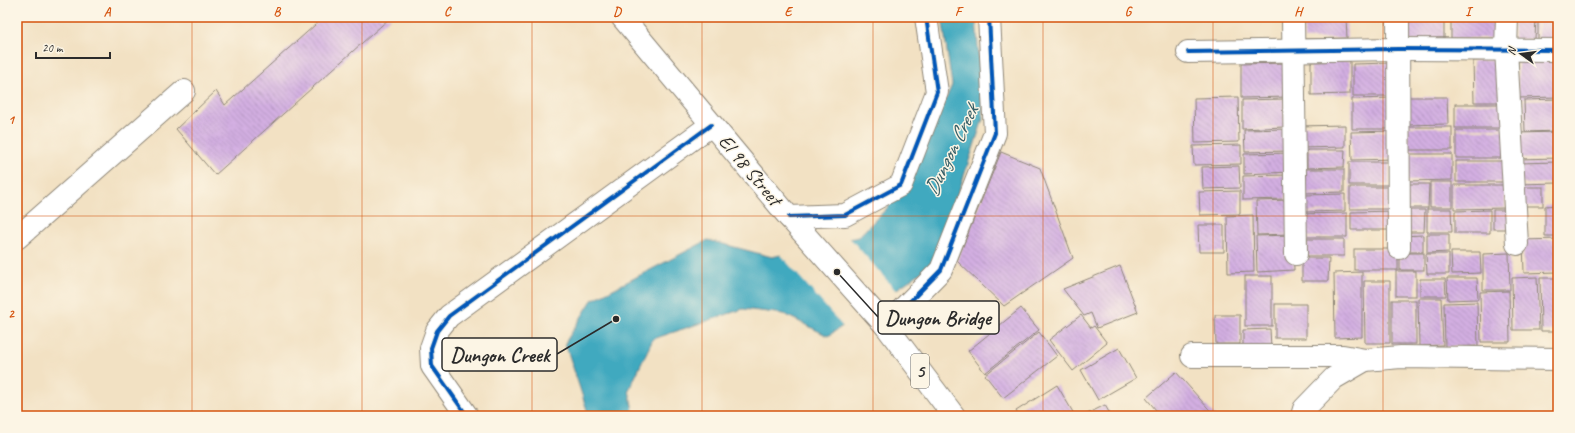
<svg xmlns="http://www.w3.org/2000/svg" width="1575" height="433" viewBox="0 0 1575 433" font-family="Caveat,sans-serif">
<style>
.water{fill:#3fa9bf;stroke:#356a75}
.pier{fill:#f2e1c3}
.building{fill:url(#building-back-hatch)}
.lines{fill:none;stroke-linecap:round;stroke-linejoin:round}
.minor-casing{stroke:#8e8677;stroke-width:24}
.major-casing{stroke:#8e8677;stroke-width:24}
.minor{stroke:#fff;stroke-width:22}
.major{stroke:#fff;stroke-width:22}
.cycleway-casing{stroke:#fcf5e5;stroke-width:6}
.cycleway{stroke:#0057b8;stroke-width:4}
.grid{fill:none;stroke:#d5540f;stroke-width:1;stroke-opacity:0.55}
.labels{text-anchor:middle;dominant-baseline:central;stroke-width:3;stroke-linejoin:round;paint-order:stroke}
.shield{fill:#fcf5e5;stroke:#6a6863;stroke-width:1}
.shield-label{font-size:19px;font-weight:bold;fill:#2b2b2b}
.street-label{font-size:20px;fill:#2b2b2b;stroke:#fcf5e5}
.water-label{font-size:21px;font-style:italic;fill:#335d66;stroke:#fcf5e5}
.leader{fill:none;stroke:#2b2b2b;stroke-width:1.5}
.callout-dot{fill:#2b2b2b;stroke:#fcf5e5;stroke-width:1.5}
.callout{fill:#fcf5e5;stroke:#2b2b2b;stroke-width:1.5}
.callout-label{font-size:21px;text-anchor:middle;font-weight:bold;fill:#2b2b2b}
.neatline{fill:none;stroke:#d5540f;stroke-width:1.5}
.grid-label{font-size:13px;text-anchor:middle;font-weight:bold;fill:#d5540f}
</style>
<defs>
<pattern id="building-back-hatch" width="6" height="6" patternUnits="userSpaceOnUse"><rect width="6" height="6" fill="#d3afe2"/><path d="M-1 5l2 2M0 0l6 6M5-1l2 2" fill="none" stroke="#ab8fb7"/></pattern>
</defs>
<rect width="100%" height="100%" fill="#fcf5e5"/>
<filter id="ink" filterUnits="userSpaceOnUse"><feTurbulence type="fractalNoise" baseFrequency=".025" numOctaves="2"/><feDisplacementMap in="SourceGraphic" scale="8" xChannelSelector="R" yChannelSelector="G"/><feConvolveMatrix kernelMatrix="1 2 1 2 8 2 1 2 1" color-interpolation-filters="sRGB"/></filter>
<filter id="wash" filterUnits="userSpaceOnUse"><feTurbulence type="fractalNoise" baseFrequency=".012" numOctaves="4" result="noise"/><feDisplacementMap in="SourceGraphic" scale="16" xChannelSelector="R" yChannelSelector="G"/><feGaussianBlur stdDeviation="0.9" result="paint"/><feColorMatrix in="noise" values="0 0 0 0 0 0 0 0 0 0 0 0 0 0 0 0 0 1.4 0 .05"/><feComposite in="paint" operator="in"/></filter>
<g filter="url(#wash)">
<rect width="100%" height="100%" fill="#f2e1c3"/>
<polygon class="water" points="942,17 976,17 983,119 935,263 828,336 784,314 743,309 653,339 629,390 634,416 589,416 565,343 592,300 708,240 772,257 858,237 907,188 952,85"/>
<polygon class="pier" points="849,237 897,292 844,328 779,253"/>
<g id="blocks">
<g class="building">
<polygon points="324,17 391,17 215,175 176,129 216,91 225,105"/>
<polygon points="1304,17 1346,17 1347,38 1304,39"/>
<rect x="1402" y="17" width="42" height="24"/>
<rect x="1451" y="17" width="48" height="21"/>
<polygon points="1514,17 1536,17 1535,39 1514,39"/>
<rect x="1538" y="17" width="20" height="22"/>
<polygon points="1504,60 1505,102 1474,102 1473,61"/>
<polygon points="1558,60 1558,97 1518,98 1518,61"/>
<polygon points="1350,61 1350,94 1311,95 1311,62"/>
<polygon points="1288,63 1289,97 1241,98 1241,64"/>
<polygon points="1391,63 1392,96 1353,96 1353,64"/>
<polygon points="1238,97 1239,142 1195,143 1194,98"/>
<polygon points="1404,97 1447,97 1448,124 1405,125"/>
<polygon points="1395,98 1395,129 1352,129 1352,99"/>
<polygon points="1284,99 1284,127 1242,129 1242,100"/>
<polygon points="1558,99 1558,131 1525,132 1524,100"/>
<rect x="1455" y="104" width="51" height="24"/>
<polygon points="1345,125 1345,147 1299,148 1299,126"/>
<rect x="1408" y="127" width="44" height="23"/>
<polygon points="1289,129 1290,151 1245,152 1244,130"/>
<polygon points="1456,130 1506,130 1507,158 1456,158"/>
<polygon points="1396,131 1396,159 1352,160 1351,132"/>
<polygon points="1558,132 1558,158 1518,159 1517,133"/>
<polygon points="1241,145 1241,164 1194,165 1193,146"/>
<polygon points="1307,150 1345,150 1344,167 1307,168"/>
<polygon points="1001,152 1040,168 1073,258 1004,306 957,261"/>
<polygon points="1292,153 1292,172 1244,174 1244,154"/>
<polygon points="1407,154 1452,154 1452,180 1407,181"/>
<polygon points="1456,161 1505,161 1506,182 1456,182"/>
<rect x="1349" y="162" width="40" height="23"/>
<polygon points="1558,162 1558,183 1519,184 1518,163"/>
<polygon points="1239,166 1240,188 1203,189 1202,167"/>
<polygon points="1304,169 1344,169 1344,192 1304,193"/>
<polygon points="1286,175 1286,199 1243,200 1243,176"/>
<rect x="1430" y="182" width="22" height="25"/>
<polygon points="1402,184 1429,184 1428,208 1402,208"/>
<polygon points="1454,185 1505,185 1505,208 1454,209"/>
<rect x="1350" y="187" width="47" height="22"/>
<rect x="1516" y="187" width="27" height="19"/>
<polygon points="1240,191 1240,214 1200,215 1199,192"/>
<polygon points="1345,194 1345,211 1306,212 1306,195"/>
<polygon points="1291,200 1292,234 1257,235 1256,201"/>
<polygon points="1558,205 1558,236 1545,236 1545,206"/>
<polygon points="1427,209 1451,209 1452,232 1427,232"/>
<polygon points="1402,210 1425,210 1424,232 1402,232"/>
<polygon points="1490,210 1490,233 1455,233 1455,211"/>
<rect x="1493" y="210" width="16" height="19"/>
<polygon points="1395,211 1395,230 1351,230 1351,212"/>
<polygon points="1347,213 1347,237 1298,237 1298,214"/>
<polygon points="1253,215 1254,272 1228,273 1227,216"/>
<polygon points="1198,225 1224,225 1224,252 1199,252"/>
<polygon points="1427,234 1449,234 1449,252 1427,253"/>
<polygon points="1293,235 1294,270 1257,272 1256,236"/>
<polygon points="1423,235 1423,252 1401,252 1401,236"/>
<rect x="1307" y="239" width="37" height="17"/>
<polygon points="1558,239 1558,272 1524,273 1523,240"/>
<rect x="1354" y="249" width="44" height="21"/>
<polygon points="1451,252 1480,252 1481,273 1452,274"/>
<rect x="1400" y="253" width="24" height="17"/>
<polygon points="1509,253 1510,290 1483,290 1483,254"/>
<polygon points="1426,254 1449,254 1449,274 1427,274"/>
<polygon points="1302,258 1329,258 1328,281 1302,281"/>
<polygon points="1120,266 1138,312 1097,328 1091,313 1084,316 1063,289"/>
<rect x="1396" y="271" width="20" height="25"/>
<polygon points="1362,272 1362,337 1335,338 1334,273"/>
<rect x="1245" y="276" width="27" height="50"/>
<polygon points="1537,277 1539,330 1513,330 1512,278"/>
<polygon points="1447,278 1477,278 1478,299 1448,300"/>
<polygon points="1540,278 1558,278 1558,331 1541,331"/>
<polygon points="1420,279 1445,279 1446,296 1420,296"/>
<polygon points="1364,281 1390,281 1390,343 1365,343"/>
<polygon points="1509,291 1510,342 1481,342 1480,292"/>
<polygon points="1418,298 1441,298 1443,345 1419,346"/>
<rect x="1392" y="300" width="24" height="44"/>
<polygon points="1477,302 1478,346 1445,347 1444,303"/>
<rect x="1275" y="304" width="31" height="34"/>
<polygon points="1021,308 1039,330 985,373 968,351"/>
<polygon points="1081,315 1091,328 1094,326 1107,343 1073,371 1049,340"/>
<polygon points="1215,315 1240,315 1240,344 1216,344"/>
<polygon points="1270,329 1271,348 1243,349 1243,330"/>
<polygon points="1039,332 1057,356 1003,398 985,375"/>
<polygon points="1119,348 1136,378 1098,400 1081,370"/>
<polygon points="1176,372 1215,416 1161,416 1146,398"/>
<polygon points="1057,385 1074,414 1070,416 1019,416 1016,411"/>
<polygon points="1105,405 1111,416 1083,416"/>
</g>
</g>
</g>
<g filter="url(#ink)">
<use href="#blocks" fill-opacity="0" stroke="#8e8677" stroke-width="1"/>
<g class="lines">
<g class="minor-casing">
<g id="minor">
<polyline points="1293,17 1296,254"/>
<polyline points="1398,17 1399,248"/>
<polyline points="1507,17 1506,49 1517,244"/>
<polyline points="1188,52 1398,49 1558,50"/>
<polyline points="789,217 845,215 901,185 937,92 926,17"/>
<polyline points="17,238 184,91"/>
<polyline points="886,326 941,270 995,133 989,17"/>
<polyline points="1192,356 1343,356 1365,360 1401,357 1558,359"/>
<polyline points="467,416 432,366 431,348 437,331 449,316 711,125"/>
<polyline points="1302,416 1304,409 1334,378 1365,360"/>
</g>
</g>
<g class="major-casing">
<polyline id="major" points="622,17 789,217 886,326 954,416"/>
</g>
<use href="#minor" class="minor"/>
<use href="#major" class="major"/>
<g class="cycleway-casing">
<g id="cycleway">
<polyline points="1188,52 1398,49 1558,50"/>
<polyline points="789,217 845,215 901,185 937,92 926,17"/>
<polyline points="886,326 941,270 995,133 989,17"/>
<polyline points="467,416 432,366 431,348 437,331 449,316 711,125"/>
</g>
</g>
<use href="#cycleway" class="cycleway"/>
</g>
</g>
<path class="grid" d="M192,17V416M362,17V416M532,17V416M702,17V416M873,17V416M1043,17V416M1213,17V416M1383,17V416M17,216H1558"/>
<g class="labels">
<rect class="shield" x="911" y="354" width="18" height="34" rx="3"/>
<g class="shield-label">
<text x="920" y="371">5</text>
</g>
<g class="street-label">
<text transform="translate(750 170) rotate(50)">El 98 Street</text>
</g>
<g class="water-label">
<text transform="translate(951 150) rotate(-64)">Dungon Creek</text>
</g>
</g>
<path class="leader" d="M837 272L878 317M616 319L557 354"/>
<g class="callout-dot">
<circle cx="837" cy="272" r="4"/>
<circle cx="616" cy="319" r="4"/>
</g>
<g class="callout">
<rect x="878" y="301" width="121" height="33" rx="4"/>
<rect x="442" y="338" width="115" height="33" rx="4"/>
</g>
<g class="callout-label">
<text x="938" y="325">Dungon Bridge</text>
<text x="500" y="362">Dungon Creek</text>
</g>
<rect width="1575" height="433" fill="none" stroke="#fcf5e5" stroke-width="44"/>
<g transform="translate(1521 54) rotate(284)" stroke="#fcf5e5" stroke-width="3" paint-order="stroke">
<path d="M0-3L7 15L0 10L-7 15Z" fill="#2b2b2b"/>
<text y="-6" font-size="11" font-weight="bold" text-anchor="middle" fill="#2b2b2b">N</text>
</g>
<path d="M36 52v6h74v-6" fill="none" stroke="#2b2b2b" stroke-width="2"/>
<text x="42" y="52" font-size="12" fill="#2b2b2b" stroke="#fcf5e5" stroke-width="3" paint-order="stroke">20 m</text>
<rect x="22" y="22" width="1531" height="389" class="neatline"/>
<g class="grid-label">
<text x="107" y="16">A</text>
<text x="277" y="16">B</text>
<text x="447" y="16">C</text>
<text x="617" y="16">D</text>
<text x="788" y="16">E</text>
<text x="958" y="16">F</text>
<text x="1128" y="16">G</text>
<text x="1298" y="16">H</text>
<text x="1468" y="16">I</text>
<text x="11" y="124">1</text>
<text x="11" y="318">2</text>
</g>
</svg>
